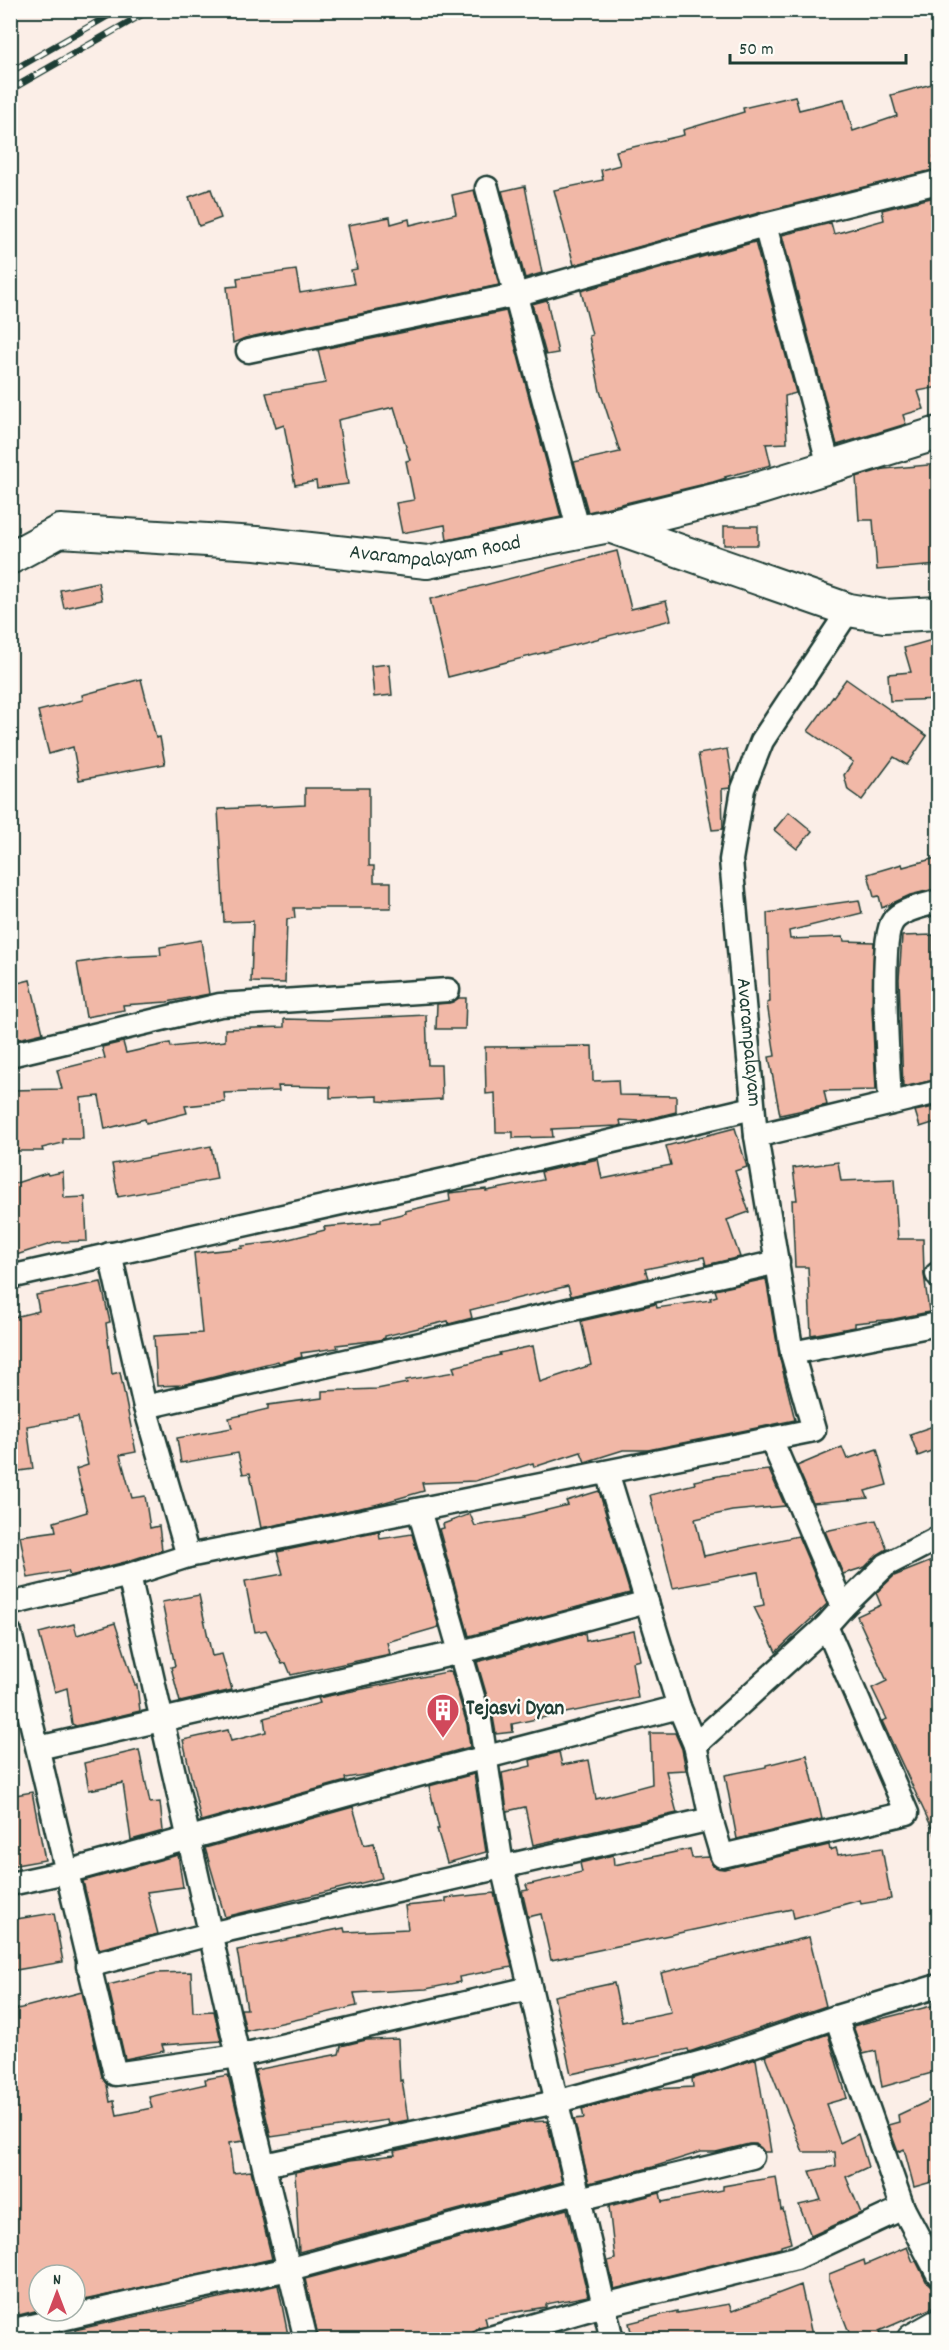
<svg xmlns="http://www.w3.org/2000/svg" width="949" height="2350" viewBox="0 0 949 2350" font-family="Dekko,sans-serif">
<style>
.building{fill:#f1b8a7;stroke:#1f3d34;stroke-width:1.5}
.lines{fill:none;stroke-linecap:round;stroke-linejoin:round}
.street-casing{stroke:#1f3d34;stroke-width:27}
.secondary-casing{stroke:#1f3d34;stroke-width:36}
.street{stroke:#fdfcf7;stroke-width:22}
.secondary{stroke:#fdfcf7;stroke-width:32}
.rail-casing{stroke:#1f3d34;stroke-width:7}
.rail{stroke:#fdfcf7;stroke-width:4.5;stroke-dasharray:14;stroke-linecap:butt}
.labels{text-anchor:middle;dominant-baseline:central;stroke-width:4.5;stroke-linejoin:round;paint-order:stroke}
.street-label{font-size:21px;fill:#1f3d34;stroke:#fdfcf7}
.poi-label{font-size:21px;font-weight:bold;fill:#1f3d34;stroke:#fdfcf7;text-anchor:start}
</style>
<rect width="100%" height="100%" fill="#fbeee7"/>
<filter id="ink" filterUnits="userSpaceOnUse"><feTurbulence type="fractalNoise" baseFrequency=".0167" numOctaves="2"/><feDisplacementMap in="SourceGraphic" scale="12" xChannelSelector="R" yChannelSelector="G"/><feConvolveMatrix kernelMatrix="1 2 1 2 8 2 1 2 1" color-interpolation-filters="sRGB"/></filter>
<g filter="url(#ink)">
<g class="building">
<polygon points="939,82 939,155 934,156 937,169 762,212 574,265 554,190 603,180 601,170 620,165 616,151 684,135 683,130 744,112 743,108 795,96 799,110 844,99 853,131 897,116 891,95"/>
<polygon points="525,186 542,273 525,278 502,191"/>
<polygon points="211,189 221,218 199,226 189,197"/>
<polygon points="474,190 499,285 245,338 233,343 227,287 238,286 237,278 296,270 300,293 354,284 351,270 357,269 348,225 390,217 391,224 409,219 410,225 456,214 452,195"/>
<polygon points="939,196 939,387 918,391 924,409 903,415 906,424 837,445 782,235 831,223 834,234 884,220 882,210"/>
<polygon points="755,242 796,393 785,396 787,443 766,444 771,465 725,477 726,478 713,482 588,512 574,462 620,452 600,391 589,336 592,335 581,291"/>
<polygon points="547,300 558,353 546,355 532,304"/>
<polygon points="506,311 561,517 447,540 445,525 402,533 396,503 414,500 406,461 410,460 394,407 338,420 348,484 317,488 316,481 295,485 284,425 276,428 266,393 326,383 318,350"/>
<polygon points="939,464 939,565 877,570 873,520 859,520 856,477 884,469"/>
<rect x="724" y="526" width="34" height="19"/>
<polygon points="617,551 631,609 666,601 671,620 448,677 430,599"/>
<polygon points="98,582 102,600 64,608 60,590"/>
<polygon points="939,638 939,699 890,701 888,674 911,672 904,648"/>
<polygon points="389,664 392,695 374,697 371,666"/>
<polygon points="141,679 156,738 160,737 165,764 79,780 73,747 49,754 38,711 83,700 82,695"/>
<polygon points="846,679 927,736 907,765 894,757 862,800 848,790 844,775 853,762 808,731"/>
<polygon points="727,749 732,779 730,788 722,789 723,829 712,830 698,754"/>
<polygon points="305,788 369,788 369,866 374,866 374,882 391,882 391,908 294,908 295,918 287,919 285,983 251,982 253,921 224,922 218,809 305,805"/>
<polygon points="789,812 812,831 797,849 774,830"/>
<polygon points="939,857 939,888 910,895 882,908 879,896 874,897 868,874 902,864 903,867"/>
<polygon points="859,900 862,913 789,931 790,939 843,937 844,941 874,942 872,1008 876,1090 824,1091 827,1105 780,1115 769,1057 775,1056 767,1003 770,1002 767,913"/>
<polygon points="933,935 933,952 939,952 939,1079 903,1087 899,979 902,936"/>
<polygon points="201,940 209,994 167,1002 123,1005 124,1010 86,1017 77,963 118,957 161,955 160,947"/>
<polygon points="30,980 43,1033 10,1041 10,985"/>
<polygon points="459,998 466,998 465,1029 436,1029 437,1004 449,1003"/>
<polygon points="426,1015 428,1065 441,1065 442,1099 393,1102 378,1101 378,1096 330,1098 330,1087 278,1086 279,1091 224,1093 225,1102 185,1106 187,1113 146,1123 145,1119 105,1129 99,1096 81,1098 83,1139 63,1139 63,1143 42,1148 43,1151 11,1151 10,1090 62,1089 57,1070 105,1058 102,1047 123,1042 126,1053 170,1043 171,1047 225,1041 225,1029 284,1027 284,1019 327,1020"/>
<polygon points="592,1046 593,1081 618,1080 619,1095 676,1096 676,1112 640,1121 620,1120 621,1125 618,1126 552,1129 553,1137 513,1138 513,1132 496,1132 495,1093 486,1094 485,1047"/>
<polygon points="939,1106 939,1121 920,1127 915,1111"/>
<polygon points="735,1128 747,1167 735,1171 749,1212 727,1220 740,1257 706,1265 704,1257 645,1269 648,1278 571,1296 568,1286 470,1310 472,1318 449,1324 448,1321 385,1336 385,1338 379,1340 337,1345 338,1348 301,1353 302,1357 279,1363 278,1361 182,1385 157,1386 154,1336 202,1333 194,1253 243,1248 242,1246 277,1242 325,1230 324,1227 381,1222 381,1219 406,1213 405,1211 450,1201 449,1193 486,1189 486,1191 543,1180 541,1172 598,1159 602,1179 671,1165 666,1146"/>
<polygon points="211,1146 217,1179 118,1197 112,1164"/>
<polygon points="838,1162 841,1181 894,1179 898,1239 923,1239 924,1274 929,1312 894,1319 855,1323 855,1327 811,1335 808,1267 795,1267 792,1200 797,1200 793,1168"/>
<polygon points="63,1172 64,1198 85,1197 87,1241 57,1242 10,1257 10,1185 47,1173 48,1175"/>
<polygon points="766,1279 779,1355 795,1420 648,1450 623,1450 585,1462 581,1452 534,1467 533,1463 475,1481 422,1483 424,1491 375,1505 261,1528 250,1473 243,1474 238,1453 181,1463 177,1438 232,1428 229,1418 268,1409 268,1405 322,1398 322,1391 377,1389 407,1383 406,1380 455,1372 453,1367 500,1355 499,1353 533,1346 540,1382 591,1365 581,1321 656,1304 657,1308 711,1300 710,1298 717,1296 715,1290"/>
<polygon points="101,1282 110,1322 106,1323 112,1374 120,1372 136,1452 120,1455 132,1498 145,1496 150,1528 159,1526 162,1550 125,1562 70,1576 68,1571 28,1578 20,1536 56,1531 54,1522 87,1512 76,1469 88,1465 78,1417 27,1426 33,1469 13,1472 10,1453 10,1318 39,1311 36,1295"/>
<polygon points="939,1424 939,1448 918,1456 910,1434"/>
<polygon points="842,1447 847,1459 877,1449 887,1485 865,1491 868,1498 813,1503 797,1466"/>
<polygon points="769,1470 785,1506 732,1511 695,1519 704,1556 798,1536 827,1604 776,1652 754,1607 764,1605 758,1572 673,1588 650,1495 695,1484 694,1481 723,1475"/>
<polygon points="599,1491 630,1593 469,1636 439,1529 444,1528 443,1524 470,1514 475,1526 524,1518 523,1516 568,1505 566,1501"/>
<polygon points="876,1520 887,1549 877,1555 865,1567 843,1574 825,1531"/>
<polygon points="379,1531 380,1539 412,1534 439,1627 387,1642 390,1654 291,1675 286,1663 282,1664 266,1630 255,1632 245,1581 283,1574 277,1552"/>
<polygon points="939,1558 939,1843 882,1721 887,1719 872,1688 887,1681 857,1616 881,1605 876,1593 894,1576"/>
<polygon points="199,1595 212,1656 222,1654 232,1690 180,1702 171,1667 175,1666 162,1602"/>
<polygon points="115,1623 135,1685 137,1685 140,1711 76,1726 72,1724 67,1688 55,1692 39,1633 74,1624 77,1635"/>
<polygon points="634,1631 640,1660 632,1662 638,1698 512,1724 513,1732 496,1734 493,1717 477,1662 585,1633 586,1641"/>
<polygon points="451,1671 467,1724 470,1747 376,1773 345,1778 346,1781 201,1821 183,1740 228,1730 231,1741 266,1732 264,1718 320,1703 318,1698"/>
<polygon points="650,1733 675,1733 682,1749 686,1770 666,1771 677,1813 533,1845 525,1807 507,1811 502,1773 531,1766 530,1760 559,1752 562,1765 589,1760 596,1799 652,1784"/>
<polygon points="139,1750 150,1803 160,1802 163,1831 131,1840 123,1783 89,1790 84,1763"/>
<polygon points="807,1755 822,1819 737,1839 725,1775 766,1767 766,1765"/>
<polygon points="474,1774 486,1852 447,1863 437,1829 439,1829 429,1786"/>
<polygon points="32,1792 45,1860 10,1866 10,1796"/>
<polygon points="353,1807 364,1845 374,1843 382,1878 225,1917 205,1848"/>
<polygon points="829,1845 830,1850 836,1848 838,1855 882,1848 891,1899 861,1904 860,1900 794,1918 792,1909 551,1960 541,1914 528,1917 522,1891 528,1890 526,1885 582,1872 580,1863 613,1855 614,1865 690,1849 692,1858 708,1857 713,1866 724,1869"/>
<polygon points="178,1855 183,1887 147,1892 158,1934 99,1949 83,1881"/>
<polygon points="494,1893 512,1967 459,1977 460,1982 426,1989 354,1993 357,2006 246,2031 241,2009 247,2009 237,1950 344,1928 345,1932 408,1929 405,1906 446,1902 446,1898"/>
<polygon points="54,1913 63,1962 10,1971 10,1920"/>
<polygon points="809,1937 826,2006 689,2052 688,2049 571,2074 554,1996 614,1983 622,2022 671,2012 661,1973"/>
<polygon points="191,1972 193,2012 214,2011 221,2041 162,2045 164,2051 125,2059 108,1985 156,1973"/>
<polygon points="82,1992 102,2077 107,2085 110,2102 114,2101 117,2115 152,2108 149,2097 206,2084 205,2079 228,2075 244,2141 229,2143 233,2173 251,2171 272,2259 75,2302 75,2275 39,2275 39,2310 19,2315 10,2243 10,2011"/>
<polygon points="939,2004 939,2071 882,2087 876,2051 863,2054 853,2026"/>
<polygon points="828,2034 847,2098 826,2104 840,2143 858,2134 868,2167 846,2177 861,2213 811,2236 799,2205 821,2200 810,2171 836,2166 835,2152 803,2152 765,2056 762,2057"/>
<polygon points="398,2039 400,2081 402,2080 408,2120 388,2124 387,2120 271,2137 255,2070 339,2054 341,2046 366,2040"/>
<polygon points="756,2059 771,2152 764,2152 756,2144 749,2144 716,2152 701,2152 653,2167 589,2183 574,2119 584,2118 582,2109 655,2089 693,2087 692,2079 695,2078"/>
<polygon points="939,2096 939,2180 914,2187 904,2149 898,2152 888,2125 899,2122 898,2115"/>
<polygon points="547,2121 562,2182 299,2252 295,2172 350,2160 395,2155 394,2151 527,2122"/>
<polygon points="776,2177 781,2210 783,2209 791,2243 781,2246 781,2248 614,2289 608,2261 615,2259 609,2206 660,2193 662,2202 723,2190 723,2186"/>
<polygon points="567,2209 588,2296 546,2304 546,2307 485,2317 487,2325 479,2327 472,2334 449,2340 319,2340 305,2279"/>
<polygon points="907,2247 913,2262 916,2261 926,2281 931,2286 938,2287 939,2305 879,2331 880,2334 865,2340 852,2340 829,2281 829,2274 864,2260 865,2265"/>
<polygon points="278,2285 289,2340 75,2340 75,2330"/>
<polygon points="801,2285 813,2340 633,2340 629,2323 677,2311 677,2313 729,2304 732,2311"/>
</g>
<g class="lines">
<g class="street-casing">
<g id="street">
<polyline points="487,188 579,532"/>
<polyline points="765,225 829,466"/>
<polyline points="248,351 515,295 765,225 938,182"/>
<path id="s1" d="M849,610L762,741L743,789L731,860L756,1136L792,1353L938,1324"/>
<polyline points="10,1055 220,1005 448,990"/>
<path d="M890,1103C889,1071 878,941 893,921C901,909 925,906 938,901"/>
<polyline points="756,1136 938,1092"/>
<polyline points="110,1254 145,1407 778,1262"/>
<polyline points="937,1274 938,1276"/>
<polyline points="10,1277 498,1168 753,1108"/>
<polyline points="145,1407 188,1556"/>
<polyline points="771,1439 843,1607"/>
<polyline points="607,1472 679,1707 695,1745 826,1626 843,1607 886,1565 938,1538"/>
<polyline points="419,1510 480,1721 502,1866 612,2340"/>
<polyline points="10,1604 129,1575"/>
<polyline points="10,1633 115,2074 238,2056 530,1988"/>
<polyline points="695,1745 711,1819 722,1856 907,1813 826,1626"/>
<polyline points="38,1748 461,1652 647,1602"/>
<polyline points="10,1884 66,1872 433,1771 679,1707"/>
<polyline points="88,1966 210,1934 711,1819"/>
<polyline points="836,2017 903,2208 938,2274"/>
<polyline points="264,2165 556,2102 717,2058 836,2017 938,1986"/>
<polyline points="579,2199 752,2157"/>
<polyline points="10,2331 182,2291 290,2269 577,2192"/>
<polyline points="306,2340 251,2113 129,1575 188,1556 814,1430 792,1353"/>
<polyline points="483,2340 604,2305 796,2258 903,2208"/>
</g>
</g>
<g class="secondary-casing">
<g id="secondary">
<polyline points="609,526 751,491 938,433"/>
<path id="s2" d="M10,558L60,531L256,543L427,562L609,526L849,610L884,616L938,613"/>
<polyline points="913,2340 938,2326"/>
</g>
</g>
<use href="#street" class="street"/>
<use href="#secondary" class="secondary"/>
<g class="rail-casing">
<g id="rail">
<polyline points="10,72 118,10"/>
<polyline points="10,90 150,10"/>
</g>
</g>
<use href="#rail" class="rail"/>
</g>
</g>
<defs>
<g id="building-pin" transform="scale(1.725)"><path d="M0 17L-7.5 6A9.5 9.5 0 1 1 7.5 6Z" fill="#d1495b" stroke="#fdfcf7"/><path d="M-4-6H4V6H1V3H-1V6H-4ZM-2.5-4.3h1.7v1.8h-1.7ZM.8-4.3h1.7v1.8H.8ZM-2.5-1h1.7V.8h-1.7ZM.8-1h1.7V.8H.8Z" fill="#fff"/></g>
</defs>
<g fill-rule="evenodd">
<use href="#building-pin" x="443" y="1710"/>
</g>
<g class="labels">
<g class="street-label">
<text stroke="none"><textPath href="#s2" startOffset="434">Avarampalayam Road</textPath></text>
<text stroke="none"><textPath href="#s1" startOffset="464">Avarampalayam</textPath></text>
</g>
<g class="poi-label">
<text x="466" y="1710">Tejasvi Dyan</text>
</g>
</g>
<rect width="949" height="2350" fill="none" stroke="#fdfcf7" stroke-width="36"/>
<rect x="18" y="18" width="913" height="2314" fill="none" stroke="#1f3d34" stroke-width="2" filter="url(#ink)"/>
<g transform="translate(57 2293)"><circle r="28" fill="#fdfcf7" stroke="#a4b0a9" stroke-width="1.5"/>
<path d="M0-4.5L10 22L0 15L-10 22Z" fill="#d1495b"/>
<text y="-9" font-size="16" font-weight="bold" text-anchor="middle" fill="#1f3d34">N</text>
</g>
<path d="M730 54v9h176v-9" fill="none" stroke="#1f3d34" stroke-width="3"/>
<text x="739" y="54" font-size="18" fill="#1f3d34" stroke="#fdfcf7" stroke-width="4.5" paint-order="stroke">50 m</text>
</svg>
